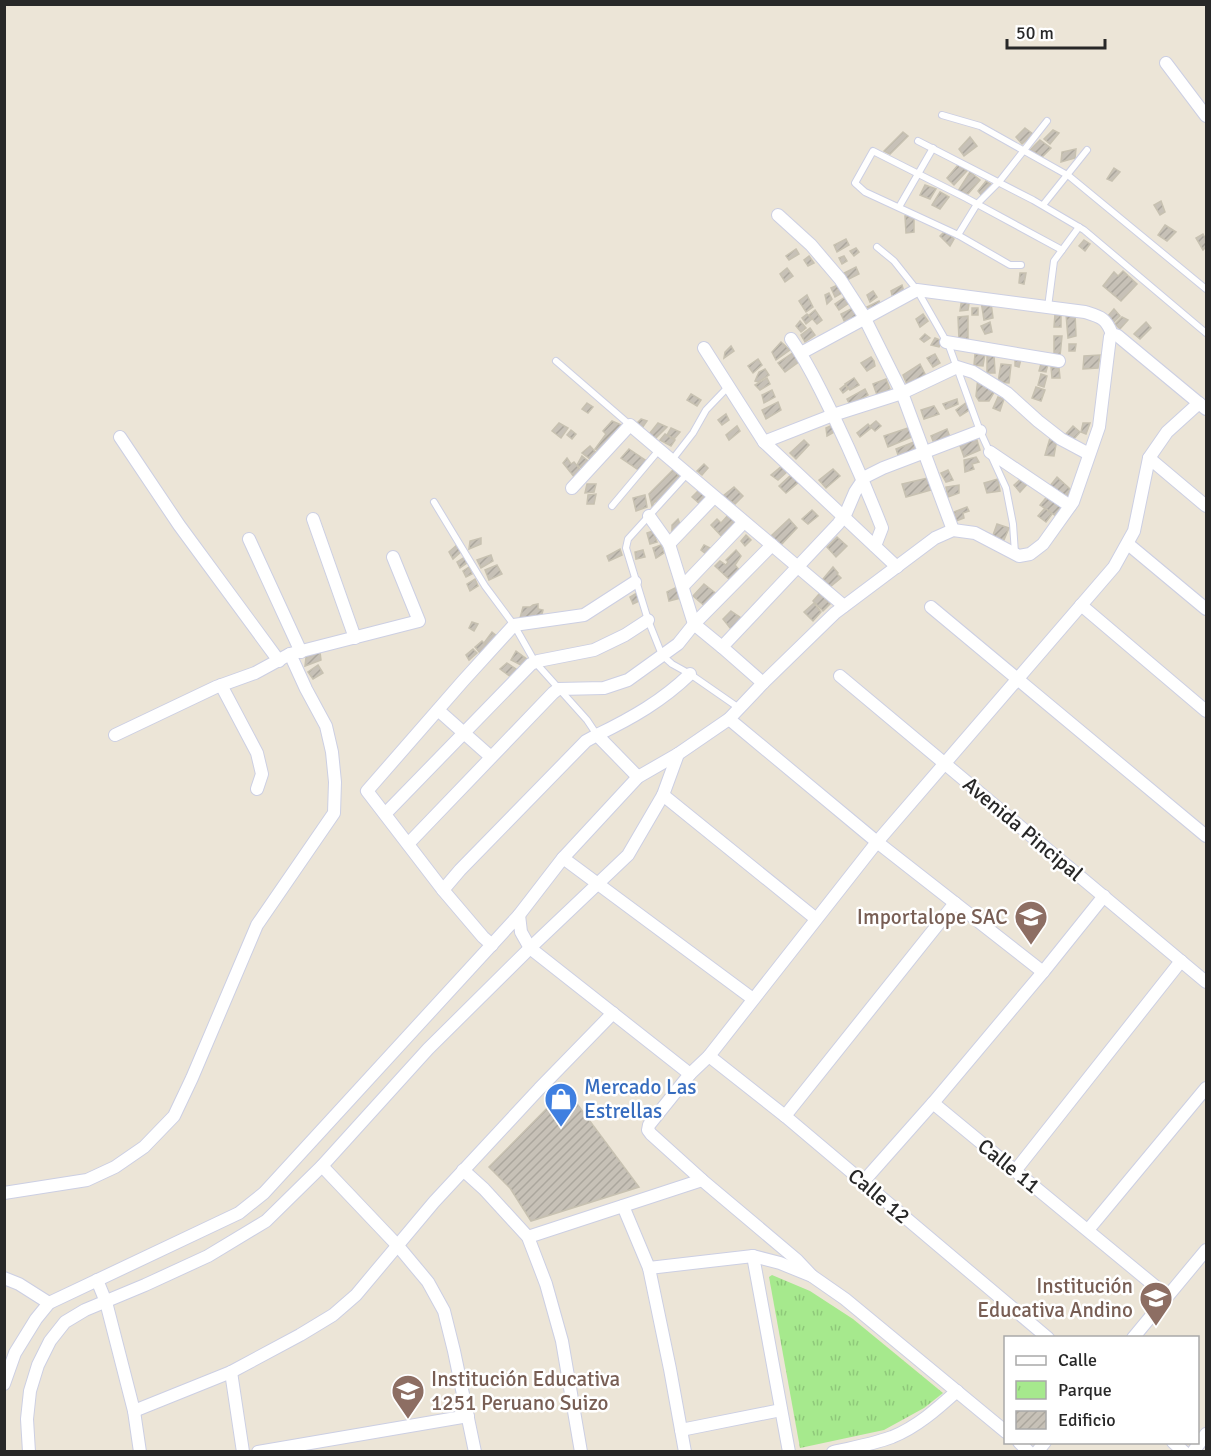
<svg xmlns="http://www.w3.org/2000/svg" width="1211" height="1456" viewBox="0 0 1211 1456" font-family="Signika,sans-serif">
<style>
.park{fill:url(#park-tufts)}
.building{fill:url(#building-hatch);stroke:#c7c1b1;stroke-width:1.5}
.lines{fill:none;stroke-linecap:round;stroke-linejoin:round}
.lane-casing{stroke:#cccfe3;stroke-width:8}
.street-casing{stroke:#cccfe3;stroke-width:14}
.lane{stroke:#fff;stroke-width:6}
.street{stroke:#fff;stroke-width:12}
.labels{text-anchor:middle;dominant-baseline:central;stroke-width:5;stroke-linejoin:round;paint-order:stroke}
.street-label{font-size:21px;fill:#282828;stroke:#fff}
.education-label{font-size:21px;fill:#785e54;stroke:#fff;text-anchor:end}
.shop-label{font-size:21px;fill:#366cbe;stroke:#fff;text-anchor:start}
</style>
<defs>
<pattern id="park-tufts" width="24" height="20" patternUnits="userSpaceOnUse" patternTransform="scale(1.5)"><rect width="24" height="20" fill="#a6e98d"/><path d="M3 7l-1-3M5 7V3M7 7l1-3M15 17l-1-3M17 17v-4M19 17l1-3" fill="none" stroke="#8fc87a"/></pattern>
<pattern id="building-hatch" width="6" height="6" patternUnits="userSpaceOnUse" patternTransform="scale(1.5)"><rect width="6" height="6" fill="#c7c1b7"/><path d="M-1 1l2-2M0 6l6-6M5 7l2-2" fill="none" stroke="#aba69d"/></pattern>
</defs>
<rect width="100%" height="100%" fill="#ece5d7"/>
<polygon class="park" points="772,1275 810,1291 853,1319 943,1393 924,1408 884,1430 800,1448 769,1277"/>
<g class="building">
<polygon points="1025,128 1033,134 1022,144 1016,137"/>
<polygon points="1053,130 1059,133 1050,144 1044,139"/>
<polygon points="903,132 908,136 890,154 884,151"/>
<polygon points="970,137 977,146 964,156 959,149"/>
<polygon points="1040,140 1051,148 1042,157 1030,150"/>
<polygon points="1076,149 1075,158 1061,162 1062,152"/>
<polygon points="958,165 967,171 954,185 947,178"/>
<polygon points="1114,168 1120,172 1112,181 1107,179"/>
<polygon points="970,172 980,180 968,194 958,191"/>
<polygon points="986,181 992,185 983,197 978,191"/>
<polygon points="925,185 936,189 930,199 920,195"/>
<polygon points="940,192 949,197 940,209 932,205"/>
<polygon points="1161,201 1165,212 1160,215 1154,205"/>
<polygon points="914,215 914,232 906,233 905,216"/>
<polygon points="1165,225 1176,232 1167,241 1158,235"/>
<polygon points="946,230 954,239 950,246 940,236"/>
<polygon points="1203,234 1206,240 1206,247 1203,250 1196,238"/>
<polygon points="846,239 849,245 837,252 834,245"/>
<polygon points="1084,240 1090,244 1085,251 1079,246"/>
<polygon points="856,248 859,252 854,256 850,251"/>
<polygon points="796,249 799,254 789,260 786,256"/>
<polygon points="809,256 814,263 808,266 804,260"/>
<polygon points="844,256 847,261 842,264 839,258"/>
<polygon points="856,267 859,274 847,280 844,273"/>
<polygon points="787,268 793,276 785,282 780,274"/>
<polygon points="1123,271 1137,284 1121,301 1103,286 1114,272 1118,276"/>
<polygon points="1020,273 1026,273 1024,284 1019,283"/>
<polygon points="838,285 842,293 835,297 831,288"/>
<polygon points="902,285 904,292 893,299 891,291"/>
<polygon points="873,291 877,297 870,302 867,295"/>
<polygon points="829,293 832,299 827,304 825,295"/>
<polygon points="807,295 813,307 806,312 799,301"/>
<polygon points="845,297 849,303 839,310 835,304"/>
<polygon points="962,297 970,297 968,310 960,311"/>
<polygon points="879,301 881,306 871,311 867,307"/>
<polygon points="981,301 991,303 993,318 984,320"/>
<polygon points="853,308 858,318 846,325 841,314"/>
<rect x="972" y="308" width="6" height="7"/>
<polygon points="1114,309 1120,316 1114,322 1108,316"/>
<polygon points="815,310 822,320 817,324 809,315"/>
<polygon points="1075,313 1076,336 1068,338 1066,314"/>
<polygon points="807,314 812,319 806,324 802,318"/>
<polygon points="923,314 928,321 920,327 916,319"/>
<polygon points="1055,314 1061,314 1061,327 1054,327"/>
<polygon points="968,316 968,340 959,340 958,317"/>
<polygon points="1122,317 1128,320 1120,329 1115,324"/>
<polygon points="800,321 806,328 801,332 796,326"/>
<polygon points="990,322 992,332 985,334 981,326"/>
<polygon points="1146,322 1151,328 1140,339 1134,334"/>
<polygon points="810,328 815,335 805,342 801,335"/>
<polygon points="925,334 930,338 924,342 920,339"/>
<polygon points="1054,336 1062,336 1060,356 1054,356"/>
<polygon points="935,338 942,341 939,347 931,345"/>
<polygon points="781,342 790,350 776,360 772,352"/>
<polygon points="1069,344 1076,344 1075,351 1069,351"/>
<polygon points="731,346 734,351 724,358 725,352"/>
<polygon points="794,352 800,361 785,372 778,363"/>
<polygon points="935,354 940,363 933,367 927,358"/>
<polygon points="975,354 985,354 983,366 974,365"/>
<polygon points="987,354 994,355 995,373 987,373"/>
<polygon points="1100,355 1098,368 1083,369 1084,356"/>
<polygon points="871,357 874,361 875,366 867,371 861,363"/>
<polygon points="758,359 762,365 753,373 748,366"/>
<polygon points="1015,359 1021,359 1019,367 1015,366"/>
<polygon points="920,364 926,376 908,387 903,375"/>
<polygon points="1001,364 1011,365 1009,383 998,382"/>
<polygon points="1041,364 1048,364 1046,372 1039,371"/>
<polygon points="1051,367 1059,368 1060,378 1052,378"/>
<polygon points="765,369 769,375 758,382 755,381 759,372"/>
<polygon points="1041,374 1047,376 1044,387 1038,385"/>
<polygon points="978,377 996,389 989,401 979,401 976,396"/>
<polygon points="767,378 770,384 760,390 755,385"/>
<polygon points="854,378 859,385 850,390 845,384"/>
<polygon points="886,379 890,389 877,395 873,384"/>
<polygon points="845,385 848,389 843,393 840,389"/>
<polygon points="1036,387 1045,390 1041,401 1032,398"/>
<polygon points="865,389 868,395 850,405 847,399"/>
<polygon points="772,390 775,397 764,403 762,395"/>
<polygon points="691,394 701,400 697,406 687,400"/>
<polygon points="998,397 1004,399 1000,411 993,408"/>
<polygon points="957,399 958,404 946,409 943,404"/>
<polygon points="778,402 781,410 766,419 762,410"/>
<polygon points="967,402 971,409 960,416 956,410"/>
<polygon points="587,403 593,407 588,413 582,409"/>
<polygon points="934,406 939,414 924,419 921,410"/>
<polygon points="726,414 729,420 722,425 718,420"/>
<polygon points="641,419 647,421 642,428 635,425"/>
<polygon points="612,421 626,427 602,453 595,449 606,434 603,431"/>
<polygon points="876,421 881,426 875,431 870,426"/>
<polygon points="559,423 568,428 561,438 552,431"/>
<polygon points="658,423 667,427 655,439 650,433"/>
<polygon points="1083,423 1090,423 1086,434 1081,432"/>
<polygon points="835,424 838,430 827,436 826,428"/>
<polygon points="868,424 871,428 860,437 857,433"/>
<polygon points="737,426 740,431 729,440 726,435"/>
<polygon points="1073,426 1080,432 1072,441 1065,435"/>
<polygon points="911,427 914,436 888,447 884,436"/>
<polygon points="671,428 680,432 674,439 667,435"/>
<polygon points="947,429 951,440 935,446 931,436"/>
<polygon points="571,430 576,434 572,439 567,435"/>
<polygon points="665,434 675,440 671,446 660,440"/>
<polygon points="976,437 980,450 964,457 959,443"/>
<polygon points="1050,438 1057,439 1054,456 1045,455"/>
<polygon points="804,440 809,445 796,459 790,453"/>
<polygon points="919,440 921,449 899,458 896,449"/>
<polygon points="590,446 600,457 594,462 582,453"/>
<polygon points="629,449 648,462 640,471 621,458"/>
<polygon points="582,456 592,464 586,471 577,465"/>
<polygon points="976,457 979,462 972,464 974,469 965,472 964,460"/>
<polygon points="567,458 571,464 574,462 582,472 575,478 563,463"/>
<polygon points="704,464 708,468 702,475 697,471"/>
<polygon points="783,465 788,471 778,480 771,475"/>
<polygon points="674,469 681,479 662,496 663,498 657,503 655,501 652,506 649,494"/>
<polygon points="833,469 840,476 826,488 819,480"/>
<polygon points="948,470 953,480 946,482 941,473"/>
<polygon points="792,474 799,482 786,493 779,486"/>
<polygon points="1023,477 1029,482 1020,492 1014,485"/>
<polygon points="1057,477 1071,490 1065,500 1050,486"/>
<polygon points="928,478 931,490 906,497 902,484"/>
<polygon points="998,479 1000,491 987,493 984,483"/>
<polygon points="587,484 596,484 594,492 585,493"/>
<polygon points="959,485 959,493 948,497 946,487"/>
<polygon points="734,487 743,496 735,504 723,496"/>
<polygon points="699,490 708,498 702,506 692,497"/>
<polygon points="596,494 594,504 587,504 588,495"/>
<polygon points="1049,494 1064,505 1056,516 1040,505"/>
<polygon points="645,495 647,507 636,511 633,498"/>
<polygon points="967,507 969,511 963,513 964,518 956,521 954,512"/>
<polygon points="1045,508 1052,514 1046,522 1038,516"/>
<polygon points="812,510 818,516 808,524 802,519"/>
<polygon points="729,514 739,523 724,539 711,525 717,519 721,523"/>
<polygon points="678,519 681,527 672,533 672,525"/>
<polygon points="789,519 797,528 781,545 771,536"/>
<polygon points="997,524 1009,528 1004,540 992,538"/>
<polygon points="653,531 657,542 650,544 647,533"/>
<polygon points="746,535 751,540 745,546 741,541"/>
<polygon points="837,537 847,546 836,557 827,547"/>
<polygon points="481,538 481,544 469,549 470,541"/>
<polygon points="458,544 463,550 453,559 449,552"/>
<polygon points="661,545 664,553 656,558 653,548"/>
<polygon points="704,545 710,548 706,554 701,550"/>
<polygon points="620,549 622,555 609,561 607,556"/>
<polygon points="643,550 645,557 636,559 635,552"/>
<polygon points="736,550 741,556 735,565 740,571 730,580 715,566 720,561 726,565 728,562 726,560"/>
<polygon points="491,555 493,561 481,568 477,560"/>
<polygon points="465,557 467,563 460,568 457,562"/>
<polygon points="497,565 502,574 489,580 485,570"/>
<polygon points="469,567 472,574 466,577 463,571"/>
<polygon points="833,567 838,573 837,574 841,578 830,587 823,579"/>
<polygon points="475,579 478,586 470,591 467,584"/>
<polygon points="704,584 718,595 707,608 693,596"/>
<polygon points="679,586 681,598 669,601 667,592"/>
<polygon points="637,593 639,601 633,604 630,597"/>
<polygon points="820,593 830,604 823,611 813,601"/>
<polygon points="814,603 821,612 813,621 804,612"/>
<polygon points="538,604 538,609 543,610 541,618 520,618 523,607 530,607 533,605"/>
<polygon points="731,611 741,618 731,629 723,619"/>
<polygon points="472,622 478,624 474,631 469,628"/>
<polygon points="492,632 498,637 490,646 484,643"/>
<polygon points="482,641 488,647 480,653 475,647"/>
<polygon points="473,649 477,653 469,660 466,655"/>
<polygon points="516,651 528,660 523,666 511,660"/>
<polygon points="320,652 321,660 305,666 306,657"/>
<polygon points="507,663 516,669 511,677 500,669"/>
<polygon points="318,665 323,673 313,679 308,672"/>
<polygon points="566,1089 639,1187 531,1221 510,1188 489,1167"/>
</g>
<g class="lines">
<g class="lane-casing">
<g id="lane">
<polyline points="942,115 980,126 1069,176 1206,289"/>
<polyline points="918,141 1033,200 1084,230 1206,333"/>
<polyline points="1043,205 1087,150"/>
<polyline points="899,207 933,148"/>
<polyline points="958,235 977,204 999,182 1047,121"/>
<polyline points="877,247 894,261 917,290 949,346 980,431 1006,488 1013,524 1015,553"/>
<polyline points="1021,265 1010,265 958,235 865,192 855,183 873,151 966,198 1062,250"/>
<polyline points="1048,307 1054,261 1079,227"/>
<polyline points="556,361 630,425"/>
<polyline points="672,460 693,433 706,410 728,387"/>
<polyline points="687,474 628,539 626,548 648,620 662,655 672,664 690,674 739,708"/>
<polyline points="434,502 485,586 514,625 535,662 587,720 597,735"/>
<polyline points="612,506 659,450"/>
</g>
</g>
<g class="street-casing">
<g id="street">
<polyline points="1166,63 1206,116"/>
<polyline points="778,215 811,245 840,279 862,313 902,393 953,530"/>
<path d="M791,339C803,356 812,373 821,391C844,436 864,482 882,528L875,546"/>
<polyline points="946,342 1059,361"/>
<polyline points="704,348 764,442 897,567"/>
<path d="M801,353L917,290L1085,312C1101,317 1106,318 1112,334L1118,336L1206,409"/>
<polyline points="120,437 179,525 279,661"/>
<polyline points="764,442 833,415 902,393 957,367 973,372 1007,393 1038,421 1061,439 1089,454"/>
<polyline points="990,452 1070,506"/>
<polyline points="1149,458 1206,506"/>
<polyline points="572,488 630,425 844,606"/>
<polyline points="649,516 669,544 694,624 722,647"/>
<polyline points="313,519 355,638"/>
<polyline points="249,539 301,652"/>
<polyline points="669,544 714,497"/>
<polyline points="1128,544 1206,609"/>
<polyline points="683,586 744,522"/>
<polyline points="1081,605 1206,711"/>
<polyline points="931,607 1206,836"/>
<polyline points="840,676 1206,982"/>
<polyline points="763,683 722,647 838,524 846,513 855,492 865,477 883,468 980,431"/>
<polyline points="221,685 257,753 262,774 257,789"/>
<polyline points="438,710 491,757"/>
<polyline points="729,719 877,842 1043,972"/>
<polyline points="115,735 216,687 255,673 290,654 419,621 393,557"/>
<path d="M597,735C632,718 662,701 690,674"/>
<polyline points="678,754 663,795 815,918"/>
<polyline points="385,814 531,664 538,661 594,650 625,635 648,620"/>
<polyline points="408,844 553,693 558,689 604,688 628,680 678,644 694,624 772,545"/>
<polyline points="563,858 753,999"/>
<polyline points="443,890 367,791 463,681 514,625 584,615 635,582"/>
<polyline points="519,915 563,858 638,777 678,754 729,719 763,683 835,613 935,538 953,530 975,533 1019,556 1030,554 1043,544 1073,502 1099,427 1110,337 1112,334"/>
<polyline points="492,945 483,937 443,890 460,870 586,741 597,735 638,777"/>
<polyline points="709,1056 785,1116 1048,1338"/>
<polyline points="933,1103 1043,972 1104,896"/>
<polyline points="785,1116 955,903"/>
<polyline points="322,1166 398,1246 428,1282 444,1311 454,1351 475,1452"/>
<polyline points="463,1170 484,1189 528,1237 546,1284 562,1341 581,1452"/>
<polyline points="1015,1171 1181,961"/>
<polyline points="863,1182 933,1103 1167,1296"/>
<polyline points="4,1193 87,1180 115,1167 144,1147 174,1116 192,1078 257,925 334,813 335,782 332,752 326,726 306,689 290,654"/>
<polyline points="623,1206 649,1268 670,1369 685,1452"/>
<polyline points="1088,1230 1206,1088"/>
<polyline points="528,1237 702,1180"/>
<polyline points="753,1256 789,1452"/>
<polyline points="649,1268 753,1256 780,1263 812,1276 845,1299 1006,1432"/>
<polyline points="812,1276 797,1260 702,1180 651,1134 648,1130 649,1125 690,1074 709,1056 877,842 1114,567 1134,531 1149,458 1167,432 1199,403"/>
<polyline points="4,1278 19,1284 49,1303"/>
<polyline points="97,1280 106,1302 134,1411 140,1452"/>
<polyline points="1133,1338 1206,1250"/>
<polyline points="231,1372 243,1452"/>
<polyline points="4,1384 15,1353 36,1319 49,1303 239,1213 264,1193 519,915 521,932 530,948 690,1074"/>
<polyline points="134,1411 231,1372 300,1335 333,1315 356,1295 434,1202 539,1089 613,1013"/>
<polyline points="681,1430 781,1410"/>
<polyline points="1019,1442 1029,1452"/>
<polyline points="1173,1442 1184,1452"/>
<polyline points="29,1452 27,1419 30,1391 38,1365 50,1341 65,1322 85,1310 145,1285 208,1256 266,1221 322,1166 428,1049 530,948 628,855 663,795"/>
<polyline points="258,1452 468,1416"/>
<path d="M833,1452C852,1448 873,1444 892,1437C917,1427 937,1409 957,1391"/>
<polyline points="1037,1452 1045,1442"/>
<polyline points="1193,1452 1206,1434"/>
</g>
</g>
<use href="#lane" class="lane"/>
<use href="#street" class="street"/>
</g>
<defs>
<g id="school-pin" transform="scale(1.725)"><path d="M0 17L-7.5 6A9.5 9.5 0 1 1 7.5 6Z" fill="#8d6e63" stroke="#fff"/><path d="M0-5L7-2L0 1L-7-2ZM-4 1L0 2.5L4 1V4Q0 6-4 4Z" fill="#fff"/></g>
<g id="shop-pin" transform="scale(1.725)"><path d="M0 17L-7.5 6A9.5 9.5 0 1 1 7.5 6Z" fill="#3f7fe0" stroke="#fff"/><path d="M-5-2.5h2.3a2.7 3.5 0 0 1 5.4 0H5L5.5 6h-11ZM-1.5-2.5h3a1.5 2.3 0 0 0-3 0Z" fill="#fff"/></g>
</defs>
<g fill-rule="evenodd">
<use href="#school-pin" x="1031" y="917"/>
<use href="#shop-pin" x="561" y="1099"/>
<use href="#school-pin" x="1156" y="1298"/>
<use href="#school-pin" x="408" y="1391"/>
</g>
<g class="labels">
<g class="street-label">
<text transform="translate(1023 829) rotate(40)">Avenida Pincipal</text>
<text transform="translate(1009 1166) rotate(39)">Calle 11</text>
<text transform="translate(879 1196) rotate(40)">Calle 12</text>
</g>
<g class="education-label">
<text x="1008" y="917">Importalope SAC</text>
<text x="1133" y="1286">Institución<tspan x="1133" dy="24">Educativa Andino</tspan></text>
<text x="431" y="1379" text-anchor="start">Institución Educativa<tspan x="431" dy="24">1251 Peruano Suizo</tspan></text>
</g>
<g class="shop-label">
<text x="584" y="1087">Mercado Las<tspan x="584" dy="24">Estrellas</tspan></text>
</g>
</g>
<rect width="1211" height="1456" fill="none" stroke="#282828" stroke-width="12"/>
<rect x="1004" y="1336" width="195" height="108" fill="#ffffff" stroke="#a9a9a9" stroke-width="1.5"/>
<rect x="1016" y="1356" width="30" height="9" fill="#ffffff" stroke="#a9a9a9" stroke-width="1.5"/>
<text x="1058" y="1366" font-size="18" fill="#282828">Calle</text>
<rect x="1016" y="1381" width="30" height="18" fill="url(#park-tufts)" stroke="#a9a9a9" stroke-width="1.5"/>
<text x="1058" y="1396" font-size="18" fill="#282828">Parque</text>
<rect x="1016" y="1411" width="30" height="18" fill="url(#building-hatch)" stroke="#a9a9a9" stroke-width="1.5"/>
<text x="1058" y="1426" font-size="18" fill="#282828">Edificio</text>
<path d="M1007 39v9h98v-9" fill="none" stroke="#282828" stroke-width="3"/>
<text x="1016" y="39" font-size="18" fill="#282828" stroke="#ffffff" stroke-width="4.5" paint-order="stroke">50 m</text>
</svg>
